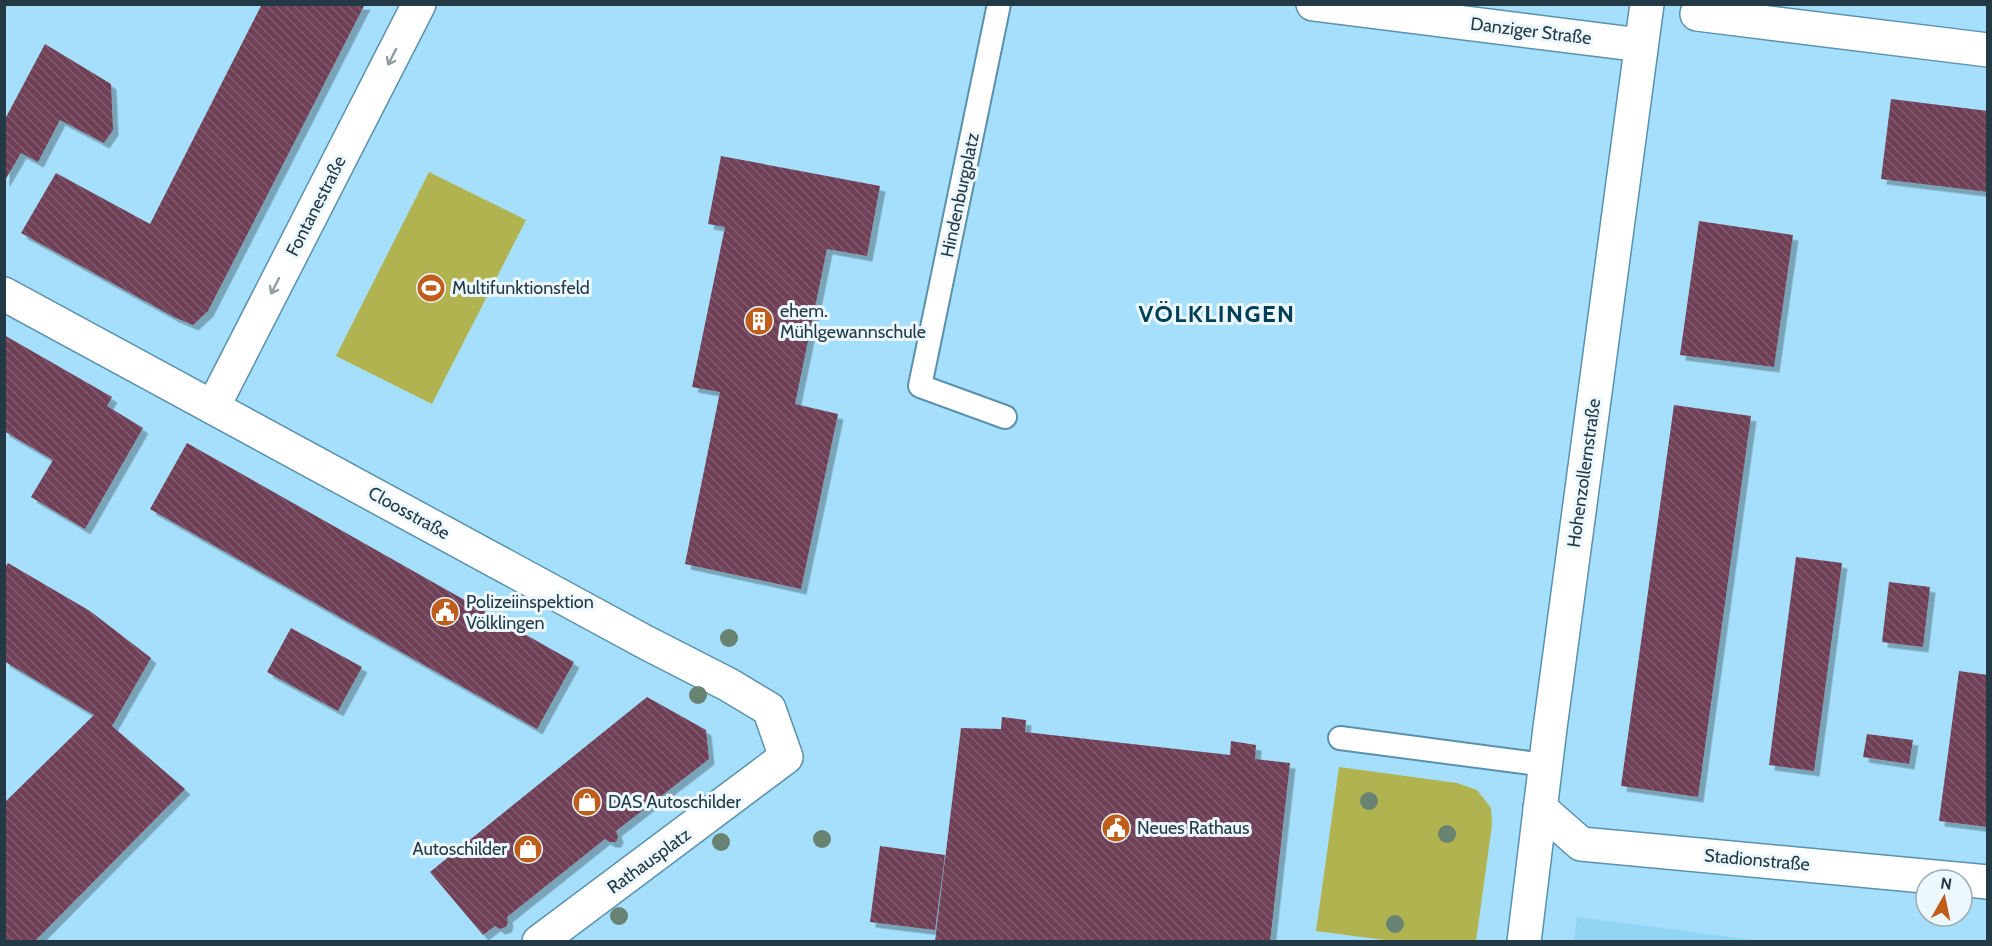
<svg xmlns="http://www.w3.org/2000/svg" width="1992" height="946" viewBox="0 0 1992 946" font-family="Cabin,sans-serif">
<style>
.built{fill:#91d4f4}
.green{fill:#b1b350}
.building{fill:url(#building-back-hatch);filter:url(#shadow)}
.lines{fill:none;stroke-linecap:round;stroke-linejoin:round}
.service-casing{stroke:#5a91ac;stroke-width:26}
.minor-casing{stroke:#5a91ac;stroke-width:36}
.secondary-casing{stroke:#5a91ac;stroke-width:36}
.service{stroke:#fff;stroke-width:22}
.minor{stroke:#fff;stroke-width:33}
.secondary{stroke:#fff;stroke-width:33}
.tree{fill:#698372}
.oneway{stroke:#919ca2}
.labels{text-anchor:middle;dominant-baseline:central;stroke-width:6;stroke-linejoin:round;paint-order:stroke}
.street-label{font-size:18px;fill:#233a46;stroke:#edf8fe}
.poi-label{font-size:18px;fill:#233a46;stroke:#edf8fe;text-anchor:start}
.district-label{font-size:24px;font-weight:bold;letter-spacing:1.5px;fill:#004057;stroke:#edf8fe}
</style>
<defs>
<pattern id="building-back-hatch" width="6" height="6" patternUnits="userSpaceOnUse" patternTransform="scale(1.5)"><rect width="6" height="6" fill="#6f4157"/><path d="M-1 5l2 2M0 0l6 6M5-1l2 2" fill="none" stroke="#7f5b6e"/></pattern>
<filter id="shadow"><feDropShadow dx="5.5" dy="5.5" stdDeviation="0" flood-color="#0004"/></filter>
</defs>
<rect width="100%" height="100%" fill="#a5dffb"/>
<polygon class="built" points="1577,917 1760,941 1574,941"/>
<g class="green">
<polygon points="429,172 526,220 432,404 336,356"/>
<polygon points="1339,767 1457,783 1477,790 1491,808 1492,825 1476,941 1392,941 1316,931"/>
</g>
<g class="building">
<polygon points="262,4 365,4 208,311 193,325 174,317 21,233 56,173 150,224"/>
<polygon points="45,44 111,84 113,130 104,143 60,120 38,162 21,153 4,182 4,121"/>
<polygon points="1891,99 1988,111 1988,192 1881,179"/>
<polygon points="721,156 880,186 867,256 827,249 795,404 838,414 801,589 685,564 720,392 692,387 725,227 708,224"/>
<polygon points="1699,221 1793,235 1774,367 1680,355"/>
<polygon points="4,335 112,397 107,406 143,428 85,529 31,497 53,460 4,431"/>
<polygon points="1674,405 1751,416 1698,797 1621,786"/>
<polygon points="187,443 574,662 537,729 150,509"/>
<polygon points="1796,557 1842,563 1814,771 1769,765"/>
<polygon points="8,563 90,611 151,658 112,726 185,789 34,942 4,942 4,803 94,715 4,661 4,569"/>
<polygon points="1889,582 1930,587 1923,647 1882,642"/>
<polygon points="291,628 362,667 338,711 267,672"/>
<polygon points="1959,671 1988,675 1988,827 1939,821"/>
<polygon points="647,697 706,730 709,759 616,831 618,837 616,842 610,842 605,839 507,917 508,922 506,927 500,929 495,926 483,935 430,872"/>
<polygon points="1002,717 1026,720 1025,732 1230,755 1231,741 1256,745 1255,759 1290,763 1270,942 935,942 961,728 1001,729"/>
<polygon points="1867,734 1913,740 1909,764 1863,757"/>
<polygon points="880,846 945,855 935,930 870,922"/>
</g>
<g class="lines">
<g class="service-casing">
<g id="service">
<polyline points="999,4 920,386 1005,417"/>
<polyline points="1340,738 1545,765"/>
</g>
</g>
<g class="minor-casing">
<g id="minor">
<polyline points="1313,4 1641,45"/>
<polyline points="1697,14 1988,50"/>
<polyline points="4,294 645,642 729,685 769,709 786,757 539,942"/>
<polyline points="213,407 419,4"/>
<polyline points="1540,808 1581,844 1988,882"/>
</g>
</g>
<g class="secondary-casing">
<polyline id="secondary" points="1524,942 1550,728 1647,4"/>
</g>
<use href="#service" class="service"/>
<use href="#minor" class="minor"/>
<use href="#secondary" class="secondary"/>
</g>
<g class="tree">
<circle cx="729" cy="638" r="9"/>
<circle cx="698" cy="695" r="9"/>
<circle cx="1369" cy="801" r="9"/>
<circle cx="1447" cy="834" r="9"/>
<circle cx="822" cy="839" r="9"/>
<circle cx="721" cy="842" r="9"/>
<circle cx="619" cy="916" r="9"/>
<circle cx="1395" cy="924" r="9"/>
</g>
<defs><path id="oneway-shaft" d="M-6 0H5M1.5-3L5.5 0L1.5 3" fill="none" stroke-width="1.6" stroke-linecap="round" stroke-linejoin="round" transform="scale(1.5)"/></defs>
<g class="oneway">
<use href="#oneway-shaft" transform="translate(392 57) rotate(117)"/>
<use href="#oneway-shaft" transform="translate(275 286) rotate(117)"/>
</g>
<defs>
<g id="stadium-disc" transform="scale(1.5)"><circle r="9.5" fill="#bf5e1b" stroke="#edf8fe"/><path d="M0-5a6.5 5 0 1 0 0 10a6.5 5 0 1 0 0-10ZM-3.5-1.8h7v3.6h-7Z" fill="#fff"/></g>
<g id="building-disc" transform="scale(1.5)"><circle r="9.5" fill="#bf5e1b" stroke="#edf8fe"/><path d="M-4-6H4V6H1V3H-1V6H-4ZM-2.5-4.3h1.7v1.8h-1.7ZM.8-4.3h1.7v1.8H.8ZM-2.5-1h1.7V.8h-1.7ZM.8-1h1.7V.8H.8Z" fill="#fff"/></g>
<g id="civic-disc" transform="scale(1.5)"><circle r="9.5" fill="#bf5e1b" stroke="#edf8fe"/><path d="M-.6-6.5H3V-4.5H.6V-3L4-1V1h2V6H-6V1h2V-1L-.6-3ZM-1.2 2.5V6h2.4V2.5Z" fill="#fff"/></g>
<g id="shop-disc" transform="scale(1.5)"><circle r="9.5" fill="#bf5e1b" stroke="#edf8fe"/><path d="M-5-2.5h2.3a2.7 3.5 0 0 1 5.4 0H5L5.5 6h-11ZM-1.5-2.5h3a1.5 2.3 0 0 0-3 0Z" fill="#fff"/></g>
</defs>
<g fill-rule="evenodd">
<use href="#stadium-disc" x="431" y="288"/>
<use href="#building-disc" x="759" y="321"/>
<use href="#civic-disc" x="445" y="612"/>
<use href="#shop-disc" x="587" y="802"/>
<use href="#civic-disc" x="1116" y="828"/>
<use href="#shop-disc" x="528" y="849"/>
</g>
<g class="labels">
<g class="street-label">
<text transform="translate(1531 31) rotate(7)">Danziger Straße</text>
<text transform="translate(960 195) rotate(-78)">Hindenburgplatz</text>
<text transform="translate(316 206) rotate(-63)">Fontanestraße</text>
<text transform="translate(1584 473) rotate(-82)">Hohenzollernstraße</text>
<text transform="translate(409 513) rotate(29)">Cloosstraße</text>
<text transform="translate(1757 860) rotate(5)">Stadionstraße</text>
<text transform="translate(649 861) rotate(-36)">Rathausplatz</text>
</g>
<g class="poi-label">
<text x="452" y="288">Multifunktionsfeld</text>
<text x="780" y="311">ehem.<tspan x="780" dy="21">Mühlgewannschule</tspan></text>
<text x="466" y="602">Polizeiinspektion<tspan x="466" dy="21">Völklingen</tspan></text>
<text x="608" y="802">DAS Autoschilder</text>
<text x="1137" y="828">Neues Rathaus</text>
<text x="507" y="849" text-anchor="end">Autoschilder</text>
</g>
<g class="district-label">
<text x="1217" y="313">VÖLKLINGEN</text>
</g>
</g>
<rect width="1992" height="946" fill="none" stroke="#233a46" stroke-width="12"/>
<g transform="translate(1944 898) rotate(9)"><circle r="28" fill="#edf8fe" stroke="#9cacb4" stroke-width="1.5"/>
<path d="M0-4.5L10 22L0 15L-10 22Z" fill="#bf5e1b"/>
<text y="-9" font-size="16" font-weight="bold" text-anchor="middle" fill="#233a46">N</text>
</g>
</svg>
